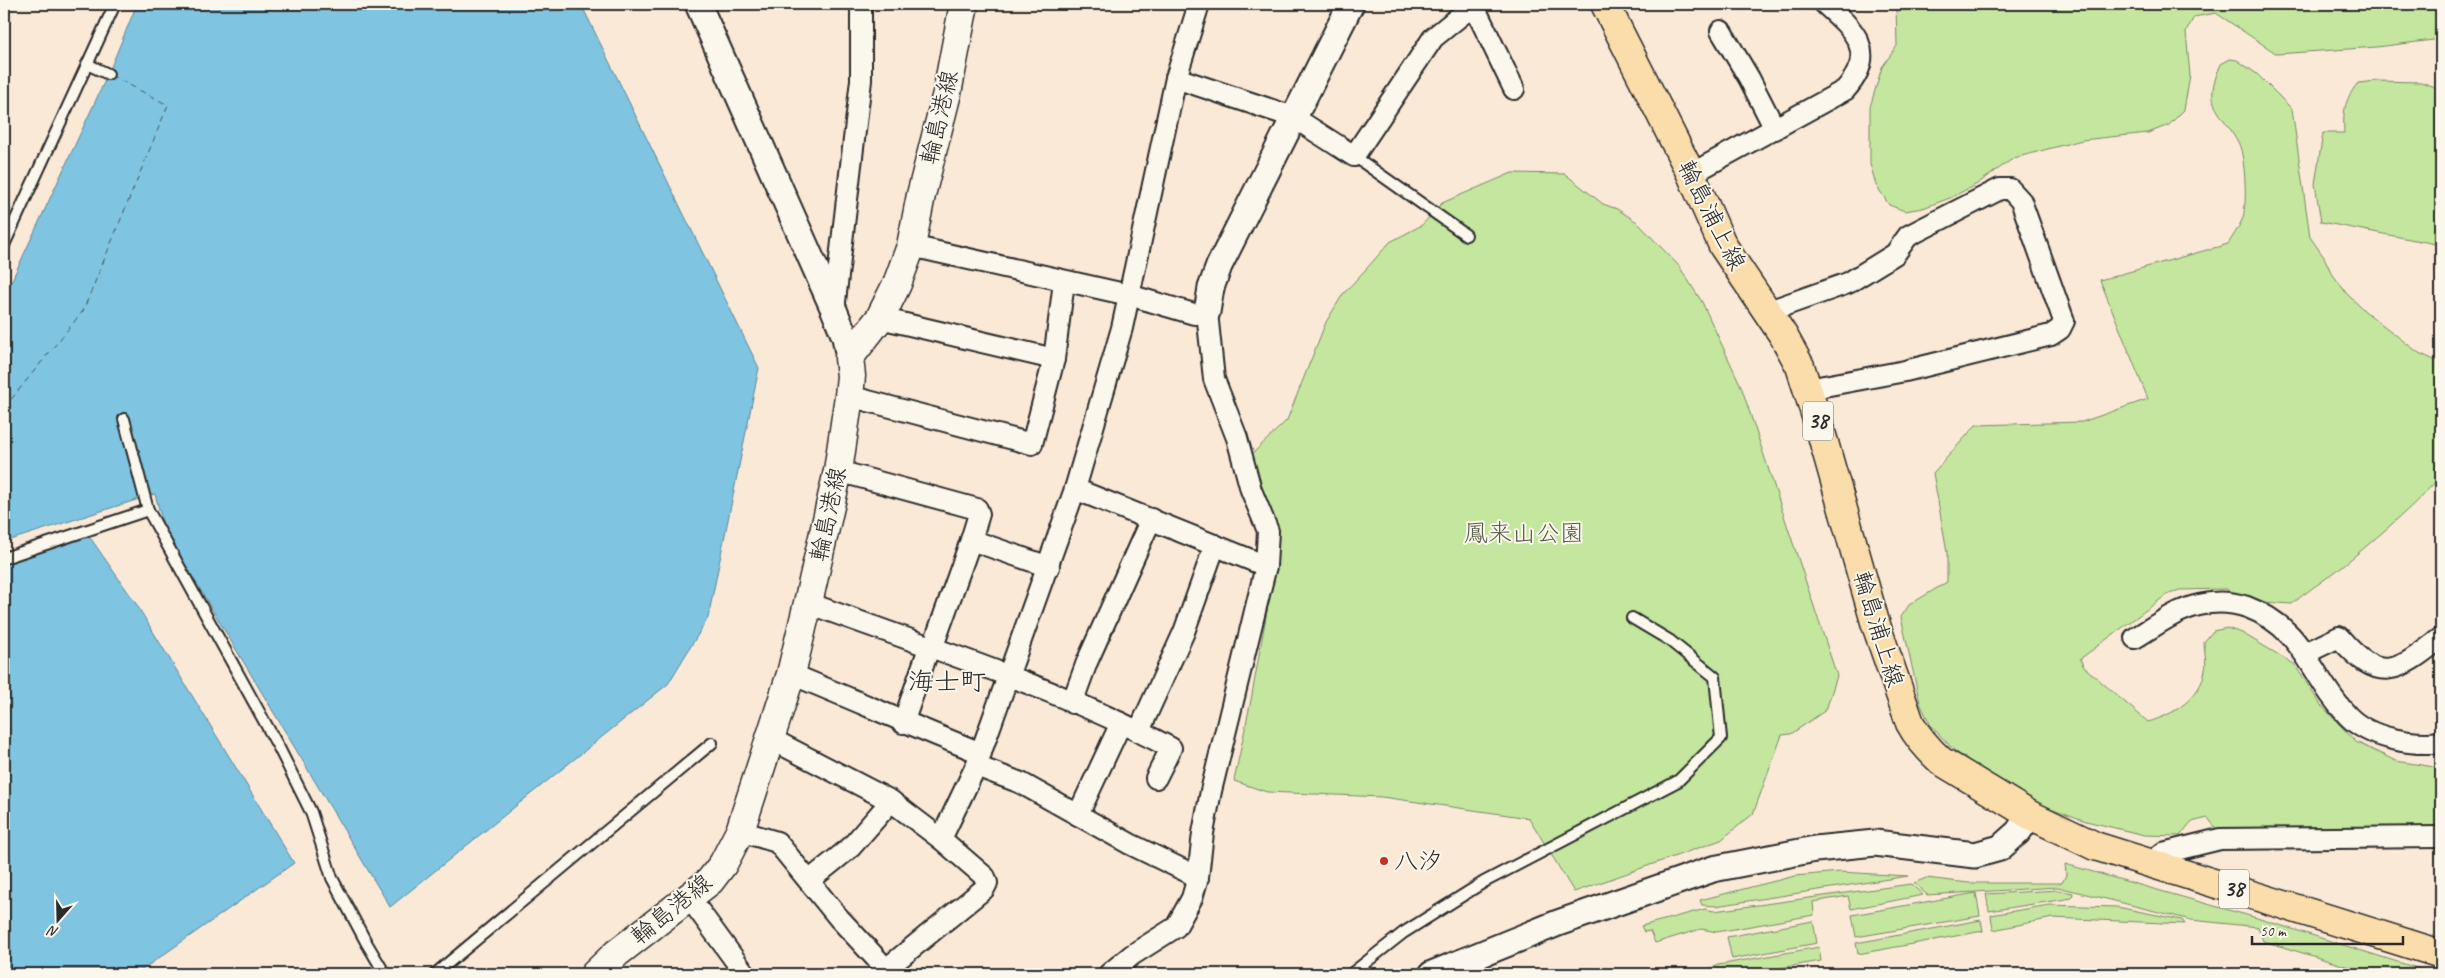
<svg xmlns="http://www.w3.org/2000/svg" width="2445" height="978" viewBox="0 0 2445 978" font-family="Caveat,'Klee One',sans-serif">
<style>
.green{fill:#c4e69f;stroke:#788865}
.water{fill:#7fc4e0;stroke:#5d8798}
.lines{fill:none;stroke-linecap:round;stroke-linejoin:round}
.ferry{stroke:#445961;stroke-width:1;stroke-dasharray:6 5;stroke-linecap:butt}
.service-casing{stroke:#2b2b2b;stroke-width:14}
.minor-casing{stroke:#2b2b2b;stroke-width:24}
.tertiary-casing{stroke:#2b2b2b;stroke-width:29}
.secondary-casing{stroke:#2b2b2b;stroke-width:31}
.primary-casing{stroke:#2b2b2b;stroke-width:31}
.service{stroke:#fbf7ec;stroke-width:10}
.minor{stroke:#fbf7ec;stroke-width:20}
.tertiary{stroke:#fbf7ec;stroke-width:25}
.secondary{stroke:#fbf7ec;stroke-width:28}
.primary{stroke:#faddab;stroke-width:28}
.poi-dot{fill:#c8321e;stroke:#fbf7ec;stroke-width:2}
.labels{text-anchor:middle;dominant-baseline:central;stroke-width:4;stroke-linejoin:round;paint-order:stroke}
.shield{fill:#fbf7ec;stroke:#696865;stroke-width:1}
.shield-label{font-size:22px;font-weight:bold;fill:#2b2b2b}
.street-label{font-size:24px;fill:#2b2b2b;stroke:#fbf7ec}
.park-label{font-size:24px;fill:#515a48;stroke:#fbf7ec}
.poi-label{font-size:24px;fill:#2b2b2b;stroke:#fbf7ec;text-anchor:start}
.quarter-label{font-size:26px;fill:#2b2b2b;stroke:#fbf7ec}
</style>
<rect width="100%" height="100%" fill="#fbe9d8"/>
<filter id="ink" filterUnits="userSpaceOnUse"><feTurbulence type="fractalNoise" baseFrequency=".02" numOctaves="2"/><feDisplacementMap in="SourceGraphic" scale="10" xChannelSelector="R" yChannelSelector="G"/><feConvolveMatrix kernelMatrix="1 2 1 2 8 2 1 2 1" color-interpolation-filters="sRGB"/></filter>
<g filter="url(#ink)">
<g class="green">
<polygon points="1896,4 2441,4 2441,39 2377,47 2277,54 2216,13 2194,17 2186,32 2190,75 2184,110 2169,125 2148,133 2082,140 2014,158 1977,184 1950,198 1923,208 1905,211 1889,205 1876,185 1870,164 1870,107 1882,67 1897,46"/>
<path d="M2230,59L2237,60L2257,74L2292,109L2310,237L2324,257L2331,272L2347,294L2366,312L2419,353L2441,363V476C2409,511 2372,542 2335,572C2320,583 2306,592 2292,604L2249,601L2226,589L2179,590L2165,596L2080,659L2084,667L2148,722C2173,715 2201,698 2205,670C2207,661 2204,651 2204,642L2213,631L2227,628L2242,633L2294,664L2321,705L2356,742L2396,761L2441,768V827L2218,831L2208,818L2191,822L2180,836L2144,835L2086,821L2020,797L1997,784L1954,750L1931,726L1920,703L1901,617L1909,605L1947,582V552L1933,473L1976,425L2082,422L2148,399L2100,280L2228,244C2233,236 2238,229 2242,220C2248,207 2245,157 2239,144C2221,108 2201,109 2221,64Z"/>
<path d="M2377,81L2421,82L2441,89V245L2321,222L2315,184L2323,133H2344C2343,112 2344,100 2358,83Z"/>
<polygon points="1512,173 1565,174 1603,204 1617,209 1637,222 1679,266 1702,302 1741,386 1837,676 1826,710 1791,734 1782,735 1753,814 1721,840 1574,892 1529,818 1382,797 1267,792 1234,781 1251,700 1268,605 1273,531 1247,459 1287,420 1326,322 1343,294 1367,268 1390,242 1422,225 1442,203"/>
<polygon points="2065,864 2257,918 2436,974 2372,974 2263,941 2258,927 2191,920 2058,887 1927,895 1914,883 1926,878 1969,883 2062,883 2066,875"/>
<polygon points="1840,872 1908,876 1716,906 1702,905 1700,900 1795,876"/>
<polygon points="1911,884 1923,895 1851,909 1848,896 1813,902 1814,915 1717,932 1701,929 1655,943 1650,931 1644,932 1641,926 1705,909 1714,911"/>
<polygon points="2058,890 2073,893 2072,898 1989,911 1986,894"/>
<polygon points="1976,893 1980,916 1856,937 1852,915"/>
<polygon points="2049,905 2117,907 2182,920 2185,924 2053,918 1993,930 1991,915"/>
<polygon points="1981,920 1983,931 1858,954 1856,943"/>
<polygon points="1813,921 1817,943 1732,959 1727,937"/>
<polygon points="1819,947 1821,961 1745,974 1697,974 1718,965"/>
</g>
<g class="water">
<polygon points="137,4 581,4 759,368 708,618 668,684 390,907 164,529 155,494 4,542 4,297 108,74"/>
<polygon points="89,536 135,602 294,863 136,974 4,974 4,565"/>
</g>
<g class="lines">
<polyline class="ferry" points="4,408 83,311 168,105 112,76"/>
<g class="service-casing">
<g id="service">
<polyline points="87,64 108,74"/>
<polyline points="1354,156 1466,235"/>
<polyline points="4,245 115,4"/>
<polyline points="124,419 148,510"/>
<polyline points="4,558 148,510 279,748 311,812 332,878 366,942 385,974"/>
<polyline points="435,974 712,743"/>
<polyline points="1351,974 1403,933 1484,882 1678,781 1721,738 1715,677 1669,640 1632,618"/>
</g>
</g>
<g class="minor-casing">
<g id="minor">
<polyline points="1473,4 1514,89"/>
<polyline points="1721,31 1749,78 1775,129"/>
<polyline points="1176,78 1293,117 1354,156 1433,38 1475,4"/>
<path d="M1691,174L1845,90C1879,52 1854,30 1825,4"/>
<polyline points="911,246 1129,295 1194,314 1207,312 1214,379 1237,438 1251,490 1268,531 1266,566 1211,791 1203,833 1198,877 1192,898 1176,927 1132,955 1109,974"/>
<polyline points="834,310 861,80 861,4"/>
<polyline points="1766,312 1848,283 1895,254 1908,236 2000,189 2010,189 2021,201 2064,321 2060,329 2051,335 1905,371 1808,389"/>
<polyline points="880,318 1054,359"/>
<polyline points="849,396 1032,444 1054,359 1064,282"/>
<polyline points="838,471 977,509 979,514 971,540 1049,567"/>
<polyline points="1075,489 1266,566"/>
<path d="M808,603C930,648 1056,687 1171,748L1156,778"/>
<path d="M2135,638C2155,626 2176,610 2199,605C2215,601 2232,602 2247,607C2306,629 2310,677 2348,716C2369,738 2413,746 2441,742"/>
<polyline points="932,649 971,540"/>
<path d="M2306,653L2339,637C2380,685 2396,673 2441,638"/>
<path d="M791,674C855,700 917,728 981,753"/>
<polyline points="1072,703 1087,662 1151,519"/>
<polyline points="903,723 929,648"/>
<polyline points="1139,731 1184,632 1215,545"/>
<polyline points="771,739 891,801 941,839 985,877 987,883 984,889 880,974"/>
<polyline points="976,766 1021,783 1130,844 1198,877"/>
<polyline points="1078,815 1121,723"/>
<polyline points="740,831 777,842 838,917 886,969"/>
<polyline points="941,839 976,766 1075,489 1122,328 1176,78 1199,4"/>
<polyline points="2151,863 2163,853 2220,839 2441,837"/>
<polyline points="810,880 851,847 891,801"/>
<polyline points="689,897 745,974"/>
</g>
</g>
<g class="tertiary-casing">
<g id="tertiary">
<polyline points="698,4 834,310 845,337 849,358"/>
<polyline points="1207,312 1211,288 1219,266 1351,4"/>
<polyline points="1432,974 1558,923 1713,869 1815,849 1875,843 1975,855 2000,848 2018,832 2030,815"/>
</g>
</g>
<g class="secondary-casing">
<polyline id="secondary" points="595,974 617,953 710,881 723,864 740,831 791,674 808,603 838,471 849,396 851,376 849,358 880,318 897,284 911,246 921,195 947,93 964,4"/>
</g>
<g class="primary-casing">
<path id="primary" d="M1605,4L1691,174L1723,246L1783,335L1800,366L1821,432L1875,622L1910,723C1918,738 1928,749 1941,761L2030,815L2095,846L2441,954"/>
</g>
<use href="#service" class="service"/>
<use href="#minor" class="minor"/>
<use href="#tertiary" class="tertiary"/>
<use href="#secondary" class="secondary"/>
<use href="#primary" class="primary"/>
</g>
</g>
<circle class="poi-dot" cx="1384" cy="861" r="5"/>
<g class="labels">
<g class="shield">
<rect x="1803" y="401.5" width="30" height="39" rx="4"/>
<rect x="2219" y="869.5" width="30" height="39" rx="4"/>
</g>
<g class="shield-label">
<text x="1818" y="421">38</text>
<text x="2234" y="889">38</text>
</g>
<g class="street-label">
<text transform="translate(939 117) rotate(-77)">輪島港線</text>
<text transform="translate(1712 215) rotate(63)">輪島浦上線</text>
<text transform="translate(828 514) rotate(-78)">輪島港線</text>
<text transform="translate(1879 629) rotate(73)">輪島浦上線</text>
<text transform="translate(671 909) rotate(-39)">輪島港線</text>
</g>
<g class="park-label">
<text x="1524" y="533">鳳来山公園</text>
</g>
<g class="poi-label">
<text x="1394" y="861">八汐</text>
</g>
<g class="quarter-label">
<text x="947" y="681">海士町</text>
</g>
</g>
<rect width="2445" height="978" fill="none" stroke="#fbf7ec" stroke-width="20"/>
<rect x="10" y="10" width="2425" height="958" fill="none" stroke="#2b2b2b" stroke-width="2" filter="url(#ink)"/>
<g transform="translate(58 920) rotate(200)" stroke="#fbf7ec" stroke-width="4" paint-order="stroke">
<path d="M0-4L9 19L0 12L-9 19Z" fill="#2b2b2b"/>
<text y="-8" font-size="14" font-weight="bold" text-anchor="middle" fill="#2b2b2b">N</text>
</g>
<path d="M2252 936v8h151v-8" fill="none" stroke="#2b2b2b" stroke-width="2.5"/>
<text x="2260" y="936" font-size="15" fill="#2b2b2b" stroke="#fbf7ec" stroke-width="4" paint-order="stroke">50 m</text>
</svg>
